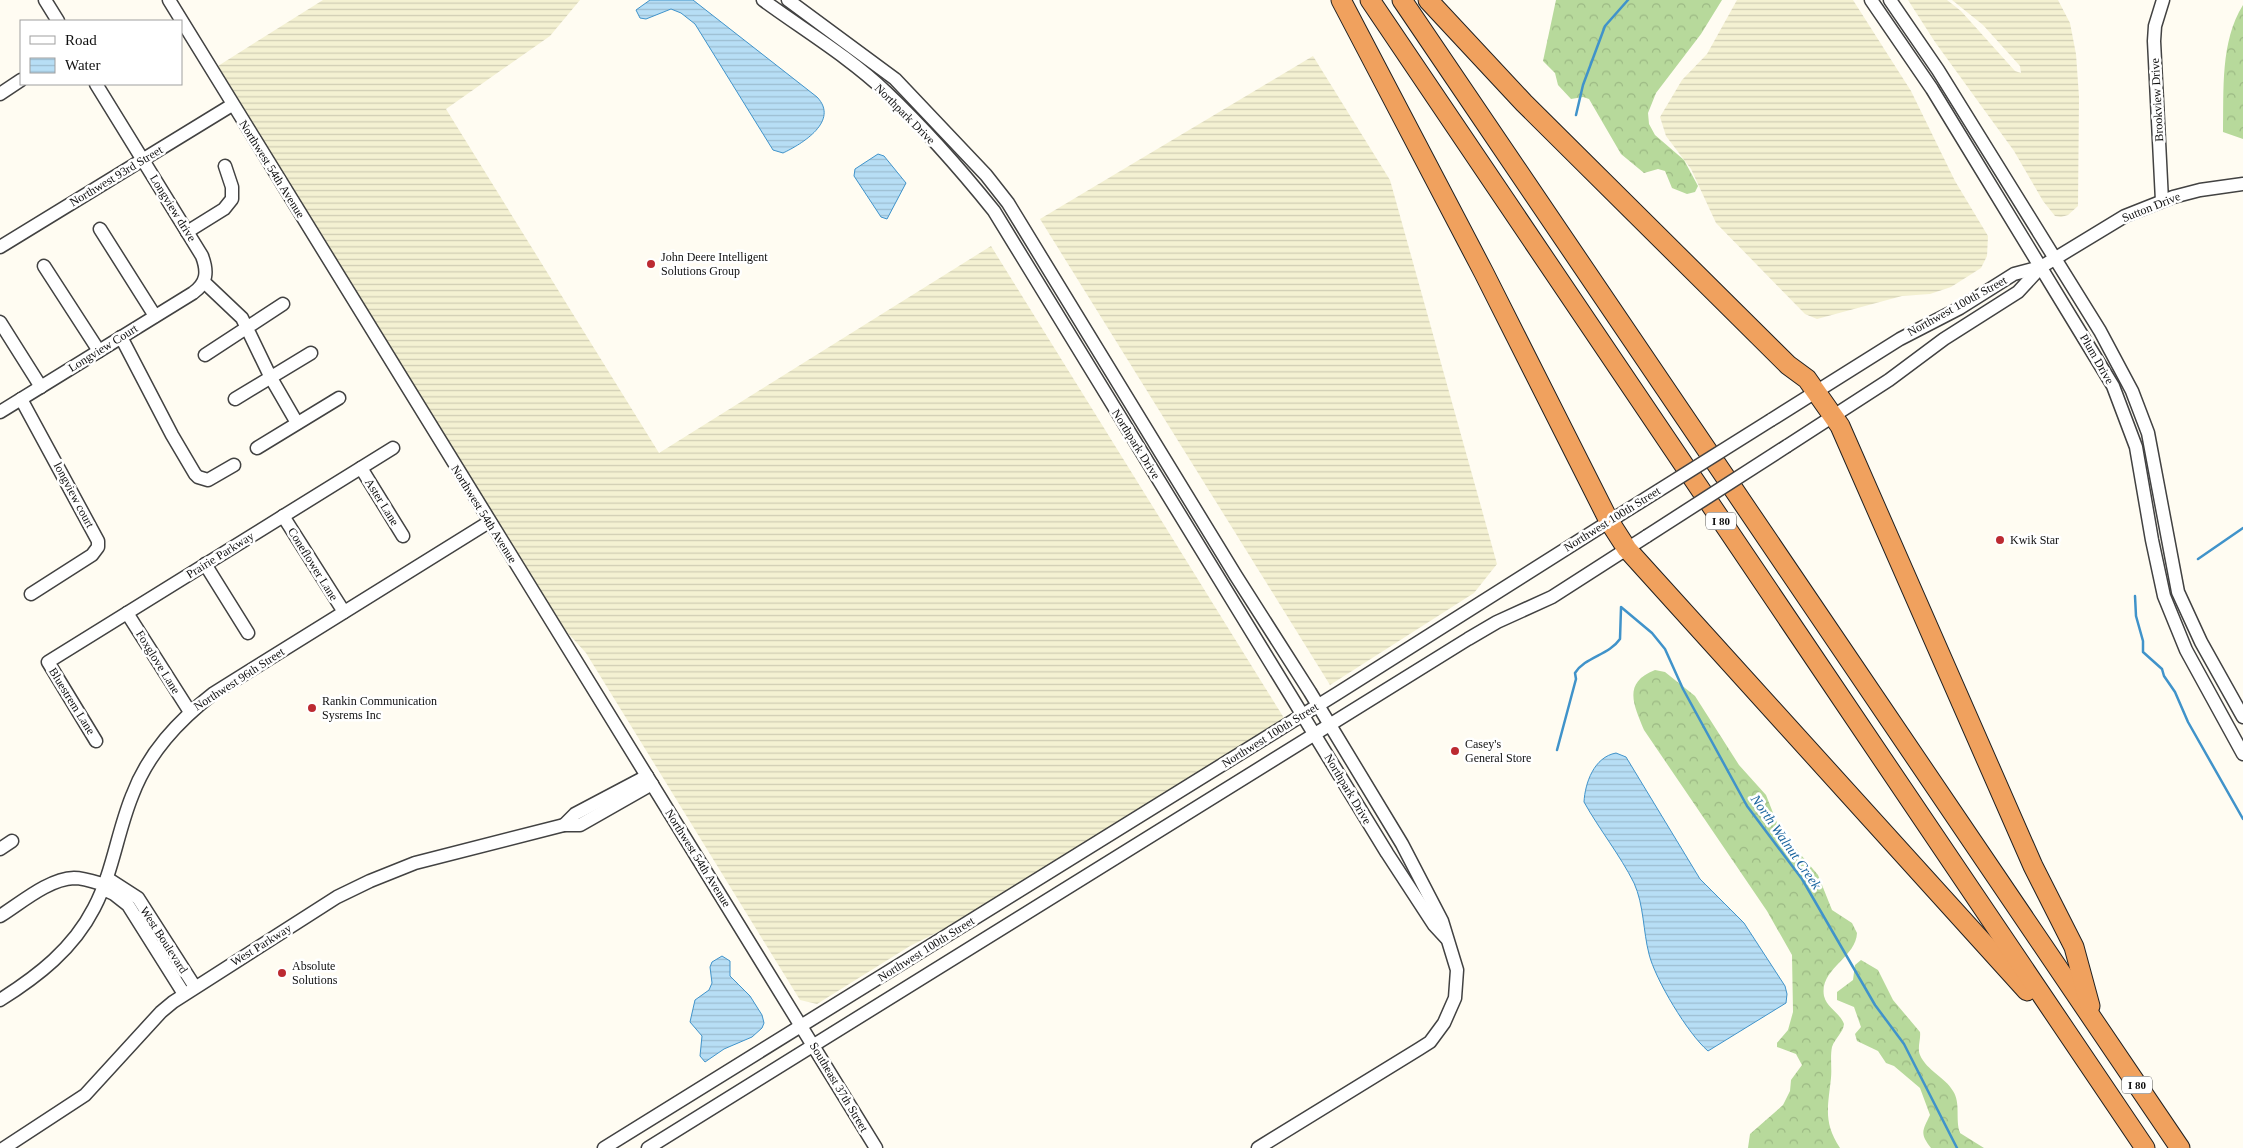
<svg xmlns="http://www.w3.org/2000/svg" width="2243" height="1148" viewBox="0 0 2243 1148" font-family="'Times New Roman',serif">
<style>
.farmland{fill:url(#farmland-rules)}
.forest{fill:url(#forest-crowns)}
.water{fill:url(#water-rules);stroke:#4093ca}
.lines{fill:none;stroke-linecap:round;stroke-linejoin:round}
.stream{stroke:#4093ca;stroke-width:2.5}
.minor-casing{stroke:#424242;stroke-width:15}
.highway-casing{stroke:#202020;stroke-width:21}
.minor{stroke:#fff;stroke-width:12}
.highway{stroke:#f0a15e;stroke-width:19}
.minor-bridge-casing{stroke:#424242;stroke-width:15;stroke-linecap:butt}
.minor-bridge{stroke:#fff;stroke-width:12}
.poi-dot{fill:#bc2a31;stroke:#fff;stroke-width:2}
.labels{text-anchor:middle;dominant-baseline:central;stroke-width:5;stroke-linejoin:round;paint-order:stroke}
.shield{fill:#fff;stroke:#575757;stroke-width:1}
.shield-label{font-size:11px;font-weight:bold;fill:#0f0f0f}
.street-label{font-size:12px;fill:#0f0f0f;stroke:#fff}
.poi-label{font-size:12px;fill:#0f0f0f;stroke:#fff;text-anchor:start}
.water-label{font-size:14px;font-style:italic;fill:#1b659f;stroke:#fff}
</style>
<defs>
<pattern id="farmland-rules" width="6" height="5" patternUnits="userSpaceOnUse" patternTransform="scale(1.25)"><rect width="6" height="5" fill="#f4f1d2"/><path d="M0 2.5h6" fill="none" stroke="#d0cdb3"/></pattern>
<pattern id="forest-crowns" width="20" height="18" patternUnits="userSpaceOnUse" patternTransform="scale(1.25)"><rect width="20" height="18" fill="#b7d99b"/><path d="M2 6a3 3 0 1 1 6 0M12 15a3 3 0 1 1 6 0" fill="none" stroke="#9cb984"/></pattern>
<pattern id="water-rules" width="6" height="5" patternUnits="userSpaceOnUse" patternTransform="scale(1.25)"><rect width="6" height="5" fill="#b7def5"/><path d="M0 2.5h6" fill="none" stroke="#9cbdd1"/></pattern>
</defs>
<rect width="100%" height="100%" fill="#fffcf2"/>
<g class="farmland">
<polygon points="323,0 580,0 550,36 446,109 659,453 991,246 1284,718 966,918 910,946 817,1004 800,1000 586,653 556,620 218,66"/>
<polygon points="1737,0 1853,0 1911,91 1955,181 1988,236 1987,256 1981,268 1951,287 1930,294 1902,296 1817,319 1805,314 1716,223 1691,169 1666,136 1660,117 1682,80 1707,54"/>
<polygon points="1908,0 1947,0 1961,11 2015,71 2021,73 2020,66 1983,25 1952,0 2058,0 2070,23 2076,54 2079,97 2078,206 2068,215 2061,217 2055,216 2043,201 2014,151 1935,42"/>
<polygon points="1313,56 1390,180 1497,564 1474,593 1330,685 1040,219"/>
</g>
<g class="forest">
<polygon points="1556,0 1722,0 1701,34 1656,93 1648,113 1649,124 1655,135 1684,160 1698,186 1695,192 1687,194 1672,188 1665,171 1658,169 1644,173 1621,154 1589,99 1583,97 1571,99 1558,85 1555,73 1543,61"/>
<path d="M2243,5V139L2223,132C2224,90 2220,42 2243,5Z"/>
<path d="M1655,670L1665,672L1695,696L1739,765L1766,795L1777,823L1784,835L1818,875L1832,910L1852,923L1857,933C1856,958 1819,969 1824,996C1827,1008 1840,1013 1844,1024C1843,1033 1835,1038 1832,1047C1830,1057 1832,1068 1831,1078C1828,1107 1823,1122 1840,1148H1748L1750,1134L1783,1105L1790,1091L1791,1080L1802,1065L1796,1054L1777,1047V1043L1788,1030L1793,1012L1792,955L1767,911L1644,730C1634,705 1622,683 1655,670Z"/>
<path d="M1861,960L1878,970L1893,1000L1920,1032C1921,1039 1917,1048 1920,1055C1927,1071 1945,1077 1953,1091C1961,1103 1955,1119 1960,1133L1984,1148H1931C1919,1133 1923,1130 1930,1115L1920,1088L1894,1066L1886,1063L1878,1051L1857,1041L1855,1034L1861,1027L1854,1007L1837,1000V992L1853,980L1855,965Z"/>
</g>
<g class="water">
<path d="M650,0H693L817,97C840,121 802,144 783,153L773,150L695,24L681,13L671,9L646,19L640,18L636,10Z"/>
<polygon points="878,154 884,156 906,183 887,219 881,217 854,176 855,169"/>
<path d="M1616,753L1626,757L1700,879L1744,923L1785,986L1787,994L1786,1003L1708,1051C1688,1034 1655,979 1649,954C1643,931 1644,905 1634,883C1620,855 1599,829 1584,802C1585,783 1594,757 1616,753Z"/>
<polygon points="722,956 730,961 730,976 750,996 762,1015 764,1023 762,1028 752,1037 724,1049 705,1062 700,1056 702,1036 690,1022 695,1000 709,990 712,983 710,967 712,962"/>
</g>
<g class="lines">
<g class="stream">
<polyline points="1576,115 1583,85 1605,26 1628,0"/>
<polyline points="2198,559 2243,528"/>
<polyline points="2135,596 2136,616 2143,641 2143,652 2162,669 2164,676 2175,692 2188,722 2243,819"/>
<polyline points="1621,607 1652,633 1665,649 1683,689 1747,806 1802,879 1875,1005 1904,1044 1957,1148"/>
<path d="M1557,750L1576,679L1575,673C1585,657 1609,655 1620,639L1621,608"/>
</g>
<g class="minor-casing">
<g id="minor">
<polyline points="45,0 58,21"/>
<polyline points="169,0 876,1148"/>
<path d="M763,0C804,30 849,57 886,92C924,128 961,170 994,211L1387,853L1434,925L1446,938"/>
<polyline points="788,0 895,79 986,175 1008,203 1236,576 1310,692 1402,844 1442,921 1457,970 1455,998 1444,1023 1430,1042 1419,1049 1258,1148"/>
<polyline points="1871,0 1932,89 2113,386 2136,447 2152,540 2164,596 2186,650 2243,754"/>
<polyline points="1890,0 1938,70 2041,236 2100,331 2132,391 2148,433 2178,592 2201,642 2243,717"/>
<polyline points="0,94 21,80"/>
<polyline points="2162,201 2154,41 2155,26 2163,0"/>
<polyline points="100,229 155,316"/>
<polyline points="187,232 224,209 232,199 232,187 225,166"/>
<polyline points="0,247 232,105"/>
<polyline points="44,266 99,351"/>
<polyline points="204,282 242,318 271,378 297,423"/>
<polyline points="0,322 41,387"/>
<polyline points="121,337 172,435 195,474 198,477 208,480 234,465"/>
<polyline points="205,355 283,304"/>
<polyline points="21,399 98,541 98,547 92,555 31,594"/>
<polyline points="235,399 311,353"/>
<path d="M0,412L193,293C207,283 208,272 202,256L96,84"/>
<polyline points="1771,420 1900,339 1960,308 2014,274 2041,267"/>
<polyline points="1787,446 1889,380 1944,339 2018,292 2041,267 2125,216 2173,197 2200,190 2243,184"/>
<polyline points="257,448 339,398"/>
<polyline points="361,468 403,536"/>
<polyline points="283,516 344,612"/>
<polyline points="205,564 248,633"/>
<polyline points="127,613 190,712"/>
<polyline points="96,741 48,662 393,448"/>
<polyline points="564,825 575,814 647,776"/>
<polyline points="0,849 12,841"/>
<polyline points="107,878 138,898 195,987"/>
<polyline points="103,889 114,894 128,905 184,994"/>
<path d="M0,916C21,903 48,879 74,878C84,878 95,882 105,885"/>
<path d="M0,1000C38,976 73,949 94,908C113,872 117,833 132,796C148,753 178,721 214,693L489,522"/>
<polyline points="4,1148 85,1095 161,1012 173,1002 337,897 370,881 415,863 564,825 580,825 652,784"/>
<polyline points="604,1148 1338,693 1629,509"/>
<polyline points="648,1148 1468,639 1497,622 1552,597 1647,536"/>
</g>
</g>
<g class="highway-casing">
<g id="highway">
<polyline points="1341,0 1484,273 1609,521 1627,549 2027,991"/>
<polyline points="1370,0 2145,1148"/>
<polyline points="1402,0 2180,1148"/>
<polyline points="1428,0 1524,103 1788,365 1807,379 1840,426 2033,866 2074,947 2090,1006"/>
</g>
</g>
<use href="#minor" class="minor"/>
<use href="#highway" class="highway"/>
<g class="minor-bridge-casing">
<g id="minor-bridge">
<polyline points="1629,509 1771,420"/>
<polyline points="1647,536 1787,446"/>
</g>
</g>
<use href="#minor-bridge" class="minor-bridge"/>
</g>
<g class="poi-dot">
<circle cx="651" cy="264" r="5"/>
<circle cx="2000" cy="540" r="5"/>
<circle cx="312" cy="708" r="5"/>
<circle cx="1455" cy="751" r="5"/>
<circle cx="282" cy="973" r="5"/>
</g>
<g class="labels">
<g class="shield">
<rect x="1706" y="512.5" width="30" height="17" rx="4"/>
<rect x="2122" y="1076.5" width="30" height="17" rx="4"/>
</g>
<g class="shield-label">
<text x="1721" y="521">I 80</text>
<text x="2137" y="1085">I 80</text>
</g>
<g class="street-label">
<text transform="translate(2157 100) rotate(-93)">Brookview Drive</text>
<text transform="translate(905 114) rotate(45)">Northpark Drive</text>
<text transform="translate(272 169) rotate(58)">Northwest 54th Avenue</text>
<text transform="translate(116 176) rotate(-31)">Northwest 93rd Street</text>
<text transform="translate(2151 207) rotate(-22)">Sutton Drive</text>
<text transform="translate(173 208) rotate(58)">Longview drive</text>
<text transform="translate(1957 306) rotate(-29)">Northwest 100th Street</text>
<text transform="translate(103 348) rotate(-32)">Longview Court</text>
<text transform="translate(2097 359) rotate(60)">Plum Drive</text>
<text transform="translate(1136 444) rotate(58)">Northpark Drive</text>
<text transform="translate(74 495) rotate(62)">longview court</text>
<text transform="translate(382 502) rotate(58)">Aster Lane</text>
<text transform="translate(484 514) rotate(58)">Northwest 54th Avenue</text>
<text transform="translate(1612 519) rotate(-32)">Northwest 100th Street</text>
<text transform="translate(220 555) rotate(-32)">Prairie Parkway</text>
<text transform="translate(313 564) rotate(58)">Coneflower Lane</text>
<text transform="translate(158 662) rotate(58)">Foxglove Lane</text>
<text transform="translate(239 679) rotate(-33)">Northwest 96th Street</text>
<text transform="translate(72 701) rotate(58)">Bluestrem Lane</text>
<text transform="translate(1270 735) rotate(-32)">Northwest 100th Street</text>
<text transform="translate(1348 789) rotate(59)">Northpark Drive</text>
<text transform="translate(698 858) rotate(58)">Northwest 54th Avenue</text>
<text transform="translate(164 940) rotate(57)">West Boulevard</text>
<text transform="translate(261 945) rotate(-32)">West Parkway</text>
<text transform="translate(926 949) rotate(-32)">Northwest 100th Street</text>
<text transform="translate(839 1087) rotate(59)">Southeast 37th Street</text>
</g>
<g class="poi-label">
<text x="661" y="257">John Deere Intelligent<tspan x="661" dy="14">Solutions Group</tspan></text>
<text x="2010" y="540">Kwik Star</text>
<text x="322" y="701">Rankin Communication<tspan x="322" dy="14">Sysrems Inc</tspan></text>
<text x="1465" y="744">Casey's<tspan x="1465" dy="14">General Store</tspan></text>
<text x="292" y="966">Absolute<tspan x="292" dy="14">Solutions</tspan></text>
</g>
<g class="water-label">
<text transform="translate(1786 842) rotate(55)">North Walnut Creek</text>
</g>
</g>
<rect x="20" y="20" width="162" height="65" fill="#ffffff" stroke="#9f9f9f"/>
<rect x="30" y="36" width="25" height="8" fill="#ffffff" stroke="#9f9f9f"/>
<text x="65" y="45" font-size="15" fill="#0f0f0f">Road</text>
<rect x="30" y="58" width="25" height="15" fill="url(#water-rules)" stroke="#9f9f9f"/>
<text x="65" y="70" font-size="15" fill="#0f0f0f">Water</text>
</svg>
